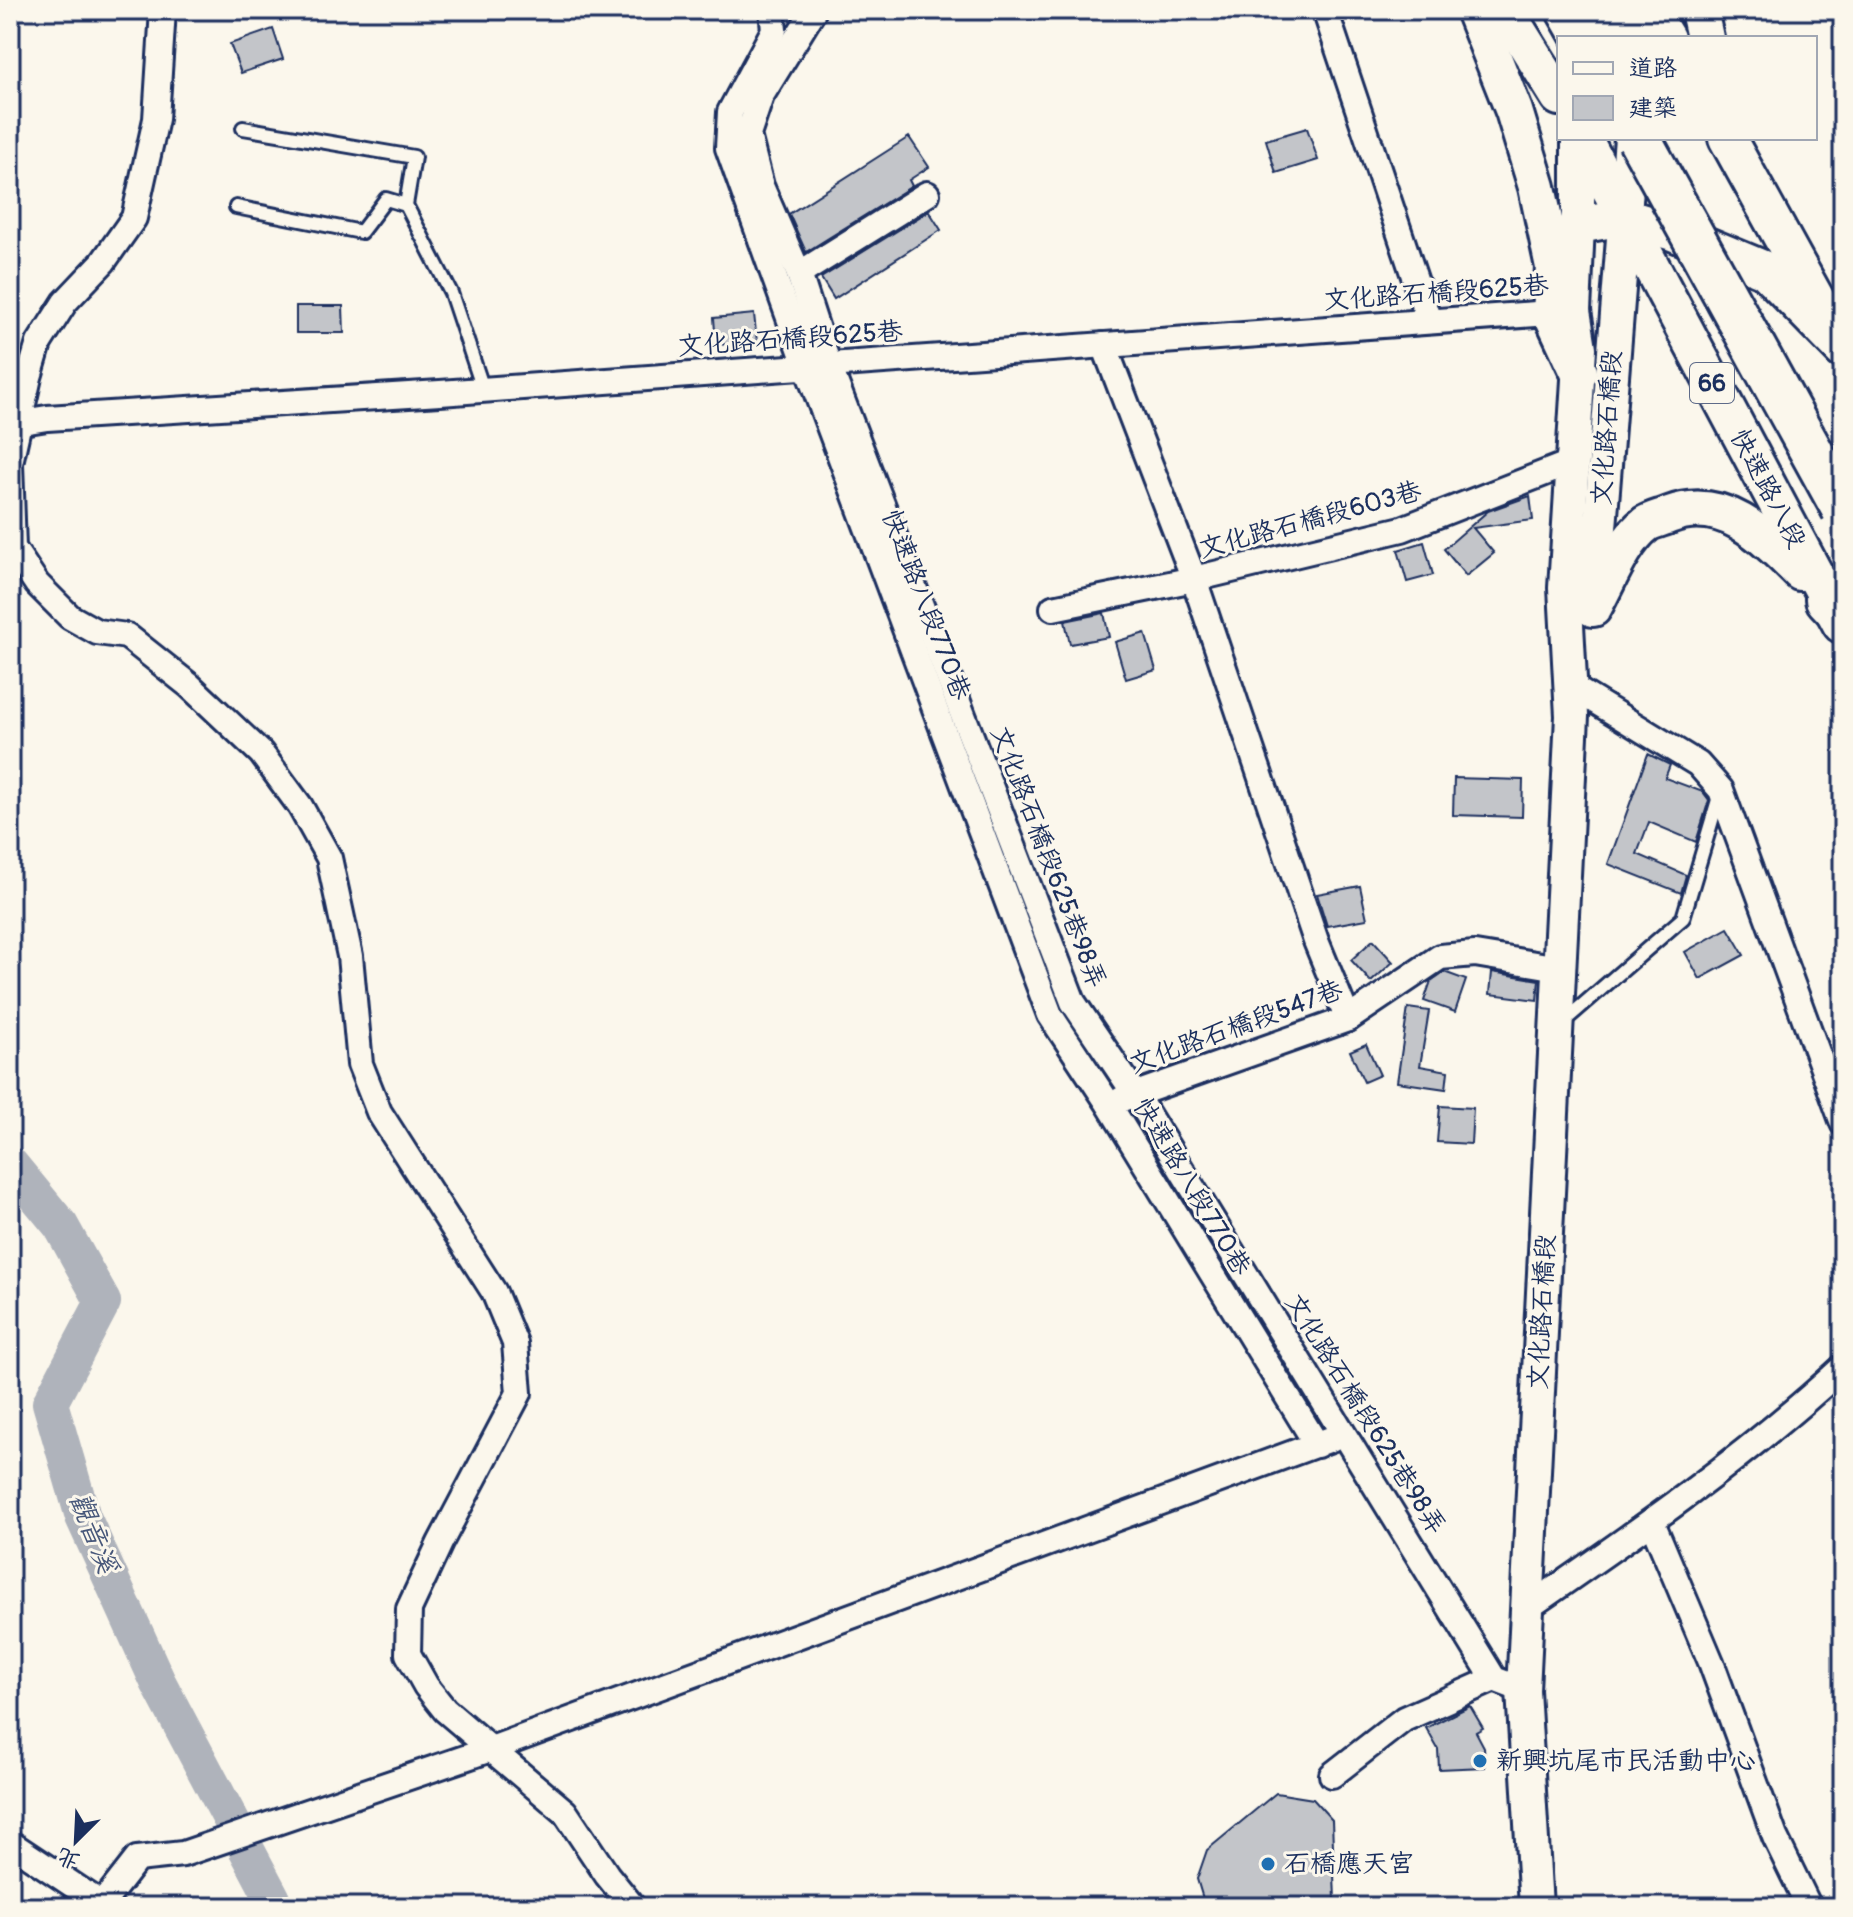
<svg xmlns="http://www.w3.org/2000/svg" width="1853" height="1917" viewBox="0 0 1853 1917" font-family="Pangolin,'LXGW WenKai TC',sans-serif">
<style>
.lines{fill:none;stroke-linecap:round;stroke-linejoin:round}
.river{stroke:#afb3bb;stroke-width:36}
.building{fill:#c3c5c9;stroke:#1b2f5e;stroke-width:2}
.lane-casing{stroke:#1b2f5e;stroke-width:18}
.street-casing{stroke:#1b2f5e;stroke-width:30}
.secondary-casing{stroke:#1b2f5e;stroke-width:38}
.primary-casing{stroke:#1b2f5e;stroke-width:42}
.highway-casing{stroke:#1b2f5e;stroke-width:48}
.lane{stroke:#fbf7ec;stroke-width:12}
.street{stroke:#fbf7ec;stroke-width:24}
.secondary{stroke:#fbf7ec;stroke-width:32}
.primary{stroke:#fbf7ec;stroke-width:36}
.highway{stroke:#fbf7ec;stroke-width:42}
.highway-bridge-casing{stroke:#1b2f5e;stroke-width:48;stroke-linecap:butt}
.highway-bridge{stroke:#fbf7ec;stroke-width:42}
.poi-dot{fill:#1f6fb2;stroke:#fbf7ec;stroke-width:3}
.labels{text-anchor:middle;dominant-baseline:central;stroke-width:6;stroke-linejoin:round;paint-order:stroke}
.shield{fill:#fbf7ec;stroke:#5e6b89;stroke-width:2}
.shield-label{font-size:24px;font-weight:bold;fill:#1b2f5e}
.street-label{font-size:26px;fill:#1b2f5e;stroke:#fbf7ec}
.poi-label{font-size:26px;fill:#1b2f5e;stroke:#fbf7ec;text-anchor:start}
.water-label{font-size:28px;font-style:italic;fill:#47577a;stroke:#fbf7ec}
</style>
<rect width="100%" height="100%" fill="#fbf7ec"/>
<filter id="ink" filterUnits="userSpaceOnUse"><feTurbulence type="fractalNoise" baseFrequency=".0125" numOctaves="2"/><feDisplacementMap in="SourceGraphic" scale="16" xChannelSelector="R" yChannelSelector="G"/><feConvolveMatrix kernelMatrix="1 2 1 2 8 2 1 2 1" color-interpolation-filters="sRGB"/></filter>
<g filter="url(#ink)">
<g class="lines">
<polyline class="river" points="10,1164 61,1226 103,1302 50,1403 83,1517 158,1682 277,1907"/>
</g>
<g class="building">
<polygon points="273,29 283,59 241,73 230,44"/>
<polygon points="1307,128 1318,160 1276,173 1266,140"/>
<polygon points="909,137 929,167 909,180 912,186 806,252 789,214"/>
<polygon points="929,211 941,230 834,299 821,278"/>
<polygon points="296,306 343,306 344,333 296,333"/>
<polygon points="754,314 757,342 716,345 714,318"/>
<polygon points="1530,496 1533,520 1473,528 1494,553 1466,576 1444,549 1488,511"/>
<polygon points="1424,542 1433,575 1407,582 1398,550"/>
<polygon points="1104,613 1109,637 1070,644 1065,621"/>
<polygon points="1145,633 1156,670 1126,679 1115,642"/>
<polygon points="1648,754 1670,765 1665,778 1703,792 1709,800 1696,842 1649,822 1637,854 1686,875 1681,893 1608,864"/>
<polygon points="1454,778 1523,780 1522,817 1453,815"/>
<polygon points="1360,886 1367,919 1327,926 1317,894"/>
<polygon points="1728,928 1744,955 1700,979 1685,952"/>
<polygon points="1373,940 1393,962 1371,982 1351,960"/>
<polygon points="1444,972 1466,980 1455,1012 1424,1001 1431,981"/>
<polygon points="1492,972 1539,980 1537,1000 1490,994"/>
<polygon points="1408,1008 1429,1011 1420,1066 1448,1071 1446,1089 1397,1082"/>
<polygon points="1366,1044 1380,1075 1364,1082 1350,1051"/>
<polygon points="1440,1106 1473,1108 1471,1144 1437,1142"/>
<polygon points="1470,1706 1483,1728 1476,1732 1484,1747 1485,1767 1439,1769 1438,1749 1426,1728"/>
<polygon points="1276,1793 1313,1799 1332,1820 1335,1900 1332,1907 1204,1902 1197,1879 1207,1850"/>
</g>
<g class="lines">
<g class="lane-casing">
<g id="lane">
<polyline points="243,128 414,157 406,205 451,293 483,389"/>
<polyline points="236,207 361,232 386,199 406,205"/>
<polyline points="1563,1022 1683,918 1720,793"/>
</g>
</g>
<g class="street-casing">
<g id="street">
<polyline points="163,10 156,119 134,218 103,262 65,302 39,343 29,377 10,463 13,548 37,584 70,617 97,632 127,636 190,686 261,753 300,806 329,858 350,956 360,1064 379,1112 494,1292 515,1343 519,1393 440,1543 409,1609 408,1654 426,1686 445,1710 565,1812 607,1875 633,1907"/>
<polyline points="772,10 774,30 730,112 728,148 806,365 1050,1015 1108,1103 1317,1445"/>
<polyline points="814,10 761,96 748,135 761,186 799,274 828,363 1073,1002 1135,1094 1494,1679 1523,1690"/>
<polyline points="1325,10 1429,321"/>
<polyline points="799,274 927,194"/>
<polyline points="1104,345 1194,579 1316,941 1348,1019"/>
<polyline points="10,424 47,418 440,393 1564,312"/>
<polyline points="1053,608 1194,579 1402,529 1573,462"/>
<polyline points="1577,690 1698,764 1721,790 1843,1123"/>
<polyline points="1122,1099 1348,1019 1440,957 1475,954 1559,968"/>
<polyline points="1652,1522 1711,1662 1775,1837 1809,1907"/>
<path d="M1527,1608C1636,1533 1746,1457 1843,1367"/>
<polyline points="1332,1775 1404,1719 1494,1679"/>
<polyline points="10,1843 106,1907"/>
<polyline points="102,1904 137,1859 183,1854 491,1749 1331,1439"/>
</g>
</g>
<g class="secondary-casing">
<g id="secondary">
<polyline points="1638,38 1641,10"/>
<polyline points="1594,603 1631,138"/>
<polyline points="1536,1907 1523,1690 1572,716 1565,588 1580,348 1574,311 1578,225 1578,138"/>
</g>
</g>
<g class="primary-casing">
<g id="primary">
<polyline points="1474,10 1514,111 1537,187 1554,267 1551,312 1579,372"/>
<polyline points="1505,10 1559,97"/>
<polyline points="1649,10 1666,38"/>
<polyline points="1699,10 1705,38"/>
<polyline points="1583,138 1841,624"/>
<polyline points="1727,138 1823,312"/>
<polyline points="1578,225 1624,217 1673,232 1765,270 1843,350"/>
<path d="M1593,608C1607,583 1623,541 1646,524C1652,520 1662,518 1669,515C1723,494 1764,536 1800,572"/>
</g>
</g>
<g class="highway-casing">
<g id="highway">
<polyline points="1568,10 1584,38"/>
<polyline points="1602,10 1617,38"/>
<polyline points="1827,599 1843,616"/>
</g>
</g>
<use href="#lane" class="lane"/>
<use href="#street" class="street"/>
<use href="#secondary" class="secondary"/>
<use href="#primary" class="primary"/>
<use href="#highway" class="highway"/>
<g class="highway-bridge-casing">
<polyline id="highway-bridge" points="1639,138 1843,509"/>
</g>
<use href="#highway-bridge" class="highway-bridge"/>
</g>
</g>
<g class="poi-dot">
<circle cx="1480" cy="1761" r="8"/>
<circle cx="1268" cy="1864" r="8"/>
</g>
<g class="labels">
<rect class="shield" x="1690" y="363" width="44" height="40" rx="6"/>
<g class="shield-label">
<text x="1712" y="383">66</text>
</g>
<g class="street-label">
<text transform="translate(1436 293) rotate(-4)">文化路石橋段625巷</text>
<text transform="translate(790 339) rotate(-4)">文化路石橋段625巷</text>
<text transform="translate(1607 428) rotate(-86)">文化路石橋段</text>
<text transform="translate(1768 489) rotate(62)">快速路八段</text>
<text transform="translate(1310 520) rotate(-15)">文化路石橋段603巷</text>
<text transform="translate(926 605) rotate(69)">快速路八段770巷</text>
<text transform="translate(1048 857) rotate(69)">文化路石橋段625巷98弄</text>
<text transform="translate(1236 1027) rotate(-20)">文化路石橋段547巷</text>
<text transform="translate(1192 1187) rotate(59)">快速路八段770巷</text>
<text transform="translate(1542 1312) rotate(-87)">文化路石橋段</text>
<text transform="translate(1365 1414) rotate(58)">文化路石橋段625巷98弄</text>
</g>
<g class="poi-label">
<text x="1496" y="1761">新興坑尾市民活動中心</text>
<text x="1284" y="1864">石橋應天宮</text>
</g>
<g class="water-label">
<text transform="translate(93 1533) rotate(68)">觀音溪</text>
</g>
</g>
<rect width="1853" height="1917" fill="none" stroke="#fbf7ec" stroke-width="40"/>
<rect x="20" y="20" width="1813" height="1877" fill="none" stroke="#1b2f5e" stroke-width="3" filter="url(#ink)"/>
<rect x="1557" y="36" width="260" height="104" fill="#fbf7ec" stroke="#a1a7b3" stroke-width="2"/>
<rect x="1573" y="62" width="40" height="12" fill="#fbf7ec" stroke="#a1a7b3" stroke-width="2"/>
<text x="1629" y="76" font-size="24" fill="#1b2f5e">道路</text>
<rect x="1573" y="96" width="40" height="24" fill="#c3c5c9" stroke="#a1a7b3" stroke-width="2"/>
<text x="1629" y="116" font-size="24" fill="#1b2f5e">建築</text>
<g transform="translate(76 1841) rotate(204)" stroke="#fbf7ec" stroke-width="6" paint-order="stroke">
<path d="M0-6L14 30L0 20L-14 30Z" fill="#1b2f5e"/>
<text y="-12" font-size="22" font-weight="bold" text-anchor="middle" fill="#1b2f5e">北</text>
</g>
</svg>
